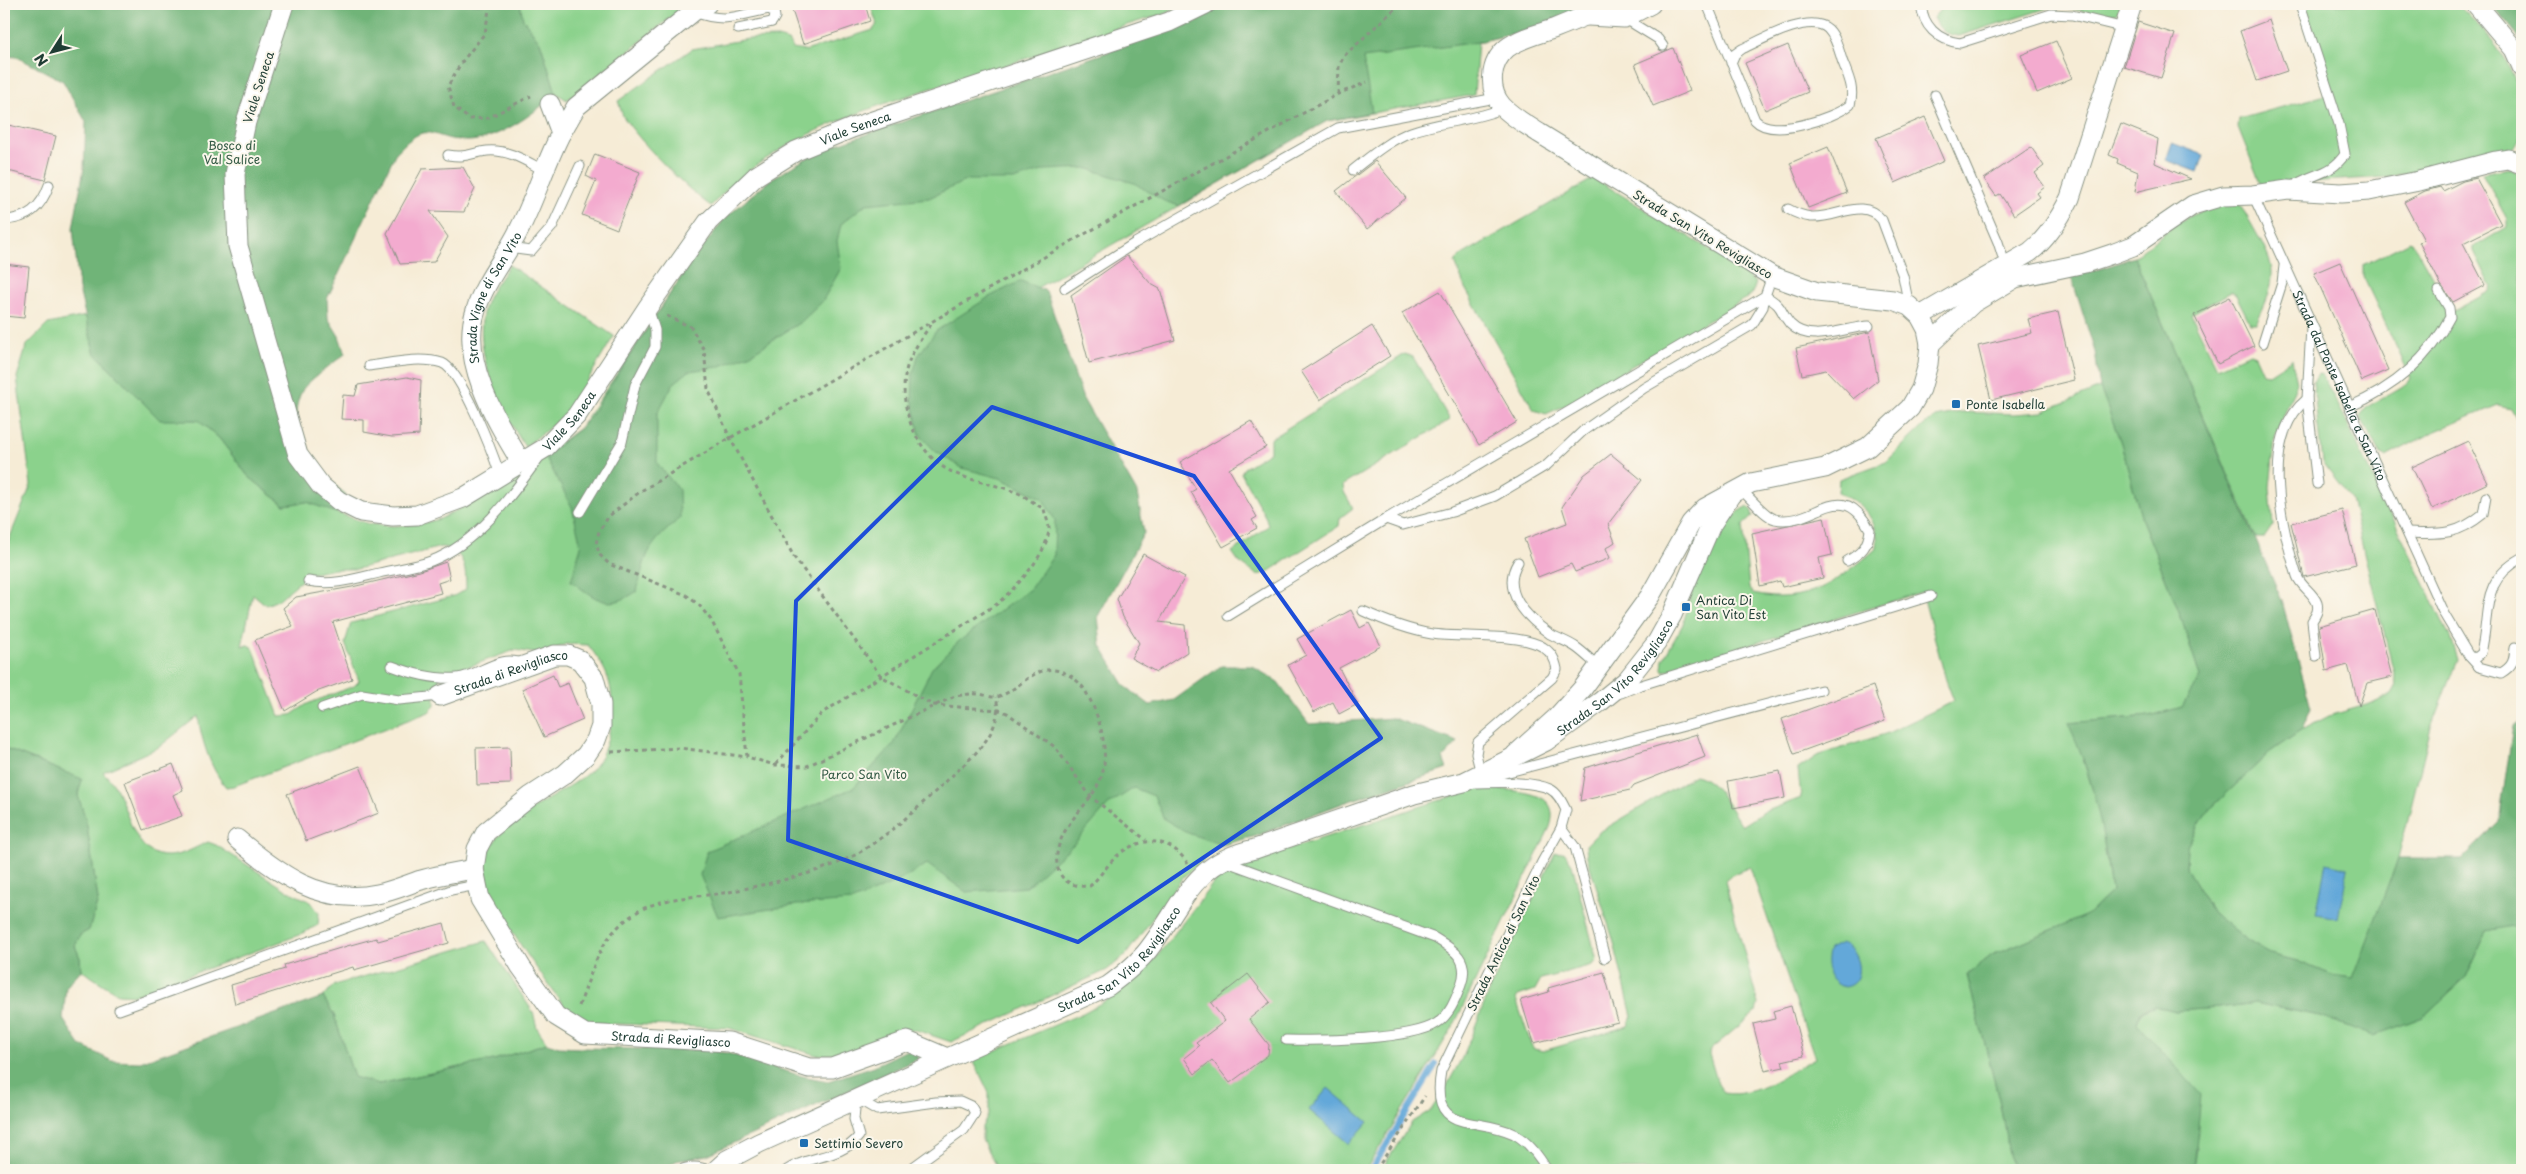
<svg xmlns="http://www.w3.org/2000/svg" width="2526" height="1174" viewBox="0 0 2526 1174" font-family="'Playpen Sans',sans-serif">
<style>
.green{fill:#8bd28c;stroke:#558860;fill-rule:evenodd}
.forest{fill:#70b478;stroke:#487856}
.water{fill:#63a8d9;stroke:#417286}
.lines{fill:none;stroke-linecap:round;stroke-linejoin:round}
.stream{stroke:#63a8d9;stroke-width:6}
.building{fill:#f3abcf}
.lane-casing{stroke:#8a9485;stroke-width:11}
.street-casing{stroke:#8a9485;stroke-width:21}
.path{stroke:#8a9485;stroke-width:3;stroke-dasharray:4 4;stroke-linecap:butt}
.lane{stroke:#fff;stroke-width:9}
.street{stroke:#fff;stroke-width:19}
.marked{fill:none;stroke:#1d4ed8;stroke-width:4;stroke-linejoin:round}
.poi-dot{fill:#1f6fb2;stroke:#fbf7ec;stroke-width:2}
.labels{text-anchor:middle;dominant-baseline:central;stroke-width:4;stroke-linejoin:round;paint-order:stroke}
.street-label{font-size:12px;fill:#1f3d34;stroke:#fbf7ec}
.park-label{font-size:12px;fill:#355b46;stroke:#fbf7ec}
.poi-label{font-size:12px;fill:#1f3d34;stroke:#fbf7ec;text-anchor:start}
</style>
<rect width="100%" height="100%" fill="#fbf7ec"/>
<filter id="ink" filterUnits="userSpaceOnUse"><feTurbulence type="fractalNoise" baseFrequency=".02" numOctaves="2"/><feDisplacementMap in="SourceGraphic" scale="10" xChannelSelector="R" yChannelSelector="G"/><feConvolveMatrix kernelMatrix="1 2 1 2 8 2 1 2 1" color-interpolation-filters="sRGB"/></filter>
<filter id="wash" filterUnits="userSpaceOnUse"><feTurbulence type="fractalNoise" baseFrequency=".0096" numOctaves="4" result="noise"/><feDisplacementMap in="SourceGraphic" scale="20" xChannelSelector="R" yChannelSelector="G"/><feGaussianBlur stdDeviation="1.12" result="paint"/><feColorMatrix in="noise" values="0 0 0 0 0 0 0 0 0 0 0 0 0 0 0 0 0 1.4 0 .05"/><feComposite in="paint" operator="in"/></filter>
<g filter="url(#wash)">
<rect width="100%" height="100%" fill="#f6ecd6"/>
<g class="green">
<polygon points="520,4 688,4 567,100 556,93 541,44 523,19"/>
<path d="M870,4H931L936,9L946,4H1184L1165,14C1112,28 1061,48 1009,64C909,97 783,124 711,206C688,191 637,139 623,116C621,112 620,106 618,101L692,49L748,39L778,38L788,41L793,49L805,51L873,30L877,24Z"/>
<path d="M1225,4L1533,29L1478,42L1474,95L1327,121L1035,289L1103,672L1127,704L1447,769L1343,803L1256,836L1222,845L1183,877L1125,956L1107,970L951,1042L916,1030L901,1031L864,1047L838,1054L816,1055L729,1028L594,1023L581,1020L567,1010C545,979 488,907 486,871C483,819 566,798 594,767C605,754 610,735 611,718C614,684 608,671 588,645L567,644L540,654L515,650L462,669L443,671L435,687V706L429,712L234,786L226,787C210,769 201,738 198,716L159,747L103,772C108,777 113,783 117,790C130,816 136,864 176,855C187,853 198,846 208,842L216,845L288,891L311,902L319,913L318,925L299,935L135,995L118,994L81,970L80,958L75,946L80,935L89,930L98,900L86,820L78,796L81,779L4,748V552L31,485L17,377L27,345L48,324L86,316L94,352L160,419L198,420L219,438L248,476L284,505L307,502L369,524L394,526L419,524L440,519L486,495L580,428L687,268L749,197L771,179L805,159L842,143L1196,22ZM441,547C465,550 466,569 466,589L454,596L351,623L345,643L359,681L354,686L307,704L291,715L279,716L253,648L248,645L242,646L253,594L266,605L278,600L309,574L335,569H357Z"/>
<path d="M1945,4H2123L2117,13L2100,14L2054,6L1959,36C1945,35 1940,30 1933,18Z"/>
<path d="M2304,4H2457C2490,36 2522,69 2522,118C2522,137 2520,146 2502,154L2386,177L2261,185L2238,127L2239,119L2333,93Z"/>
<polygon points="2510,168 2522,176 2522,429 2511,408 2498,405 2431,433 2386,457 2380,454 2360,416 2367,407 2408,383 2411,378 2363,276 2363,265 2410,241 2416,248 2452,312 2489,292 2492,288 2474,251 2474,247 2507,227 2507,219 2482,173"/>
<polygon points="1594,178 1725,259 1756,283 1752,294 1747,298 1564,406 1546,414 1534,410 1465,288 1455,262 1462,255"/>
<path d="M2240,204C2248,219 2271,255 2272,271C2273,289 2264,307 2256,323H2250L2236,295L2231,292L2191,314L2217,368L2250,353L2255,355L2263,373L2269,374L2292,359L2297,382L2275,438L2270,487L2273,525L2264,538H2256L2134,257L2178,222L2215,205Z"/>
<path d="M509,265L614,336L568,413L525,447C501,409 471,352 485,305C489,292 501,278 509,265Z"/>
<polygon points="1405,354 1413,357 1450,420 1343,485 1344,492 1353,508 1340,518 1339,526 1266,573 1257,575 1239,562 1232,552 1268,526 1266,518 1241,473 1244,468 1270,452 1270,439"/>
<polygon points="2318,374 2322,375 2343,414 2450,637 2457,660 2431,727 2398,859 2372,943 2353,978 2331,975 2297,961 2270,954 2246,940 2213,913 2186,868 2187,846 2206,813 2270,752 2302,730 2329,716 2376,702 2392,694 2397,685 2351,500 2322,462 2313,381"/>
<path d="M2100,388L2121,443L2142,520L2180,614L2200,677L2182,707L2150,716L2069,723L2078,743L2100,814L2111,892L2087,915L1992,955L1967,975L1999,1099L2012,1170H1381L1412,1122L1431,1110L1445,1089L1464,1054L1491,987L1555,853L1564,852L1572,864L1597,961L1592,965L1541,979L1535,990L1518,996L1516,999L1531,1044L1534,1049L1543,1051L1628,1026L1632,1016L1613,939L1587,857L1586,845L1598,833L1695,775C1717,779 1730,810 1742,826L1764,812L1801,798L1798,769L1817,756L1888,733L1954,701L1946,680L1922,592L1665,671L1662,669L1663,660L1683,624L1701,559L1712,536L1742,509L1748,506L1751,509L1753,516L1743,525L1749,588L1753,594C1807,606 1838,581 1877,548C1879,529 1871,514 1856,502C1850,498 1844,497 1838,492L1839,479L1886,462L1923,426L1936,417L1961,412L2014,414L2042,412ZM1750,867L1815,1058C1789,1072 1755,1099 1724,1093L1718,1084L1709,1054L1710,1050L1756,1012L1758,1004L1725,881L1733,874Z"/>
<path d="M1484,786C1511,794 1563,786 1550,827L1453,1027L1368,1166L1364,1170H998L982,1140V1127L989,1112V1093L973,1060L1083,1013L1114,996L1152,963L1214,882L1245,863Z"/>
<polygon points="2519,923 2522,924 2522,1170 2194,1170 2197,1147 2157,1047 2137,1023 2140,1013 2155,1006 2175,1011 2218,1008 2255,1003 2320,1016 2373,1035 2423,1017 2466,977 2487,931"/>
<polygon points="486,941 533,1012 537,1028 547,1043 494,1060 379,1084 354,1078 334,1015 323,997 334,985"/>
</g>
<g class="forest">
<path d="M4,4H520L523,19L541,44L556,93C536,113 495,142 466,141C428,139 429,117 395,154L327,299L328,318L339,336L345,354C336,361 308,381 303,389C281,428 316,473 346,494L336,513L307,502L284,505L248,476L219,438L198,420H160L94,352L79,289L73,228L84,168L86,122L63,81L17,57L4,56Z"/>
<path d="M1225,4H1593L1533,29L1478,42L1363,58L1372,112L1327,121L1179,206L1164,201L1134,183L1086,168L1045,170L1014,180H967L929,198L866,204L841,224L837,241L841,268L822,302L802,321L751,354L718,367L689,371L673,384L657,414V463L679,490L680,518C647,547 647,550 637,591C608,612 596,599 571,581L581,546L572,507L545,456L580,428L591,415L687,268L724,219L771,179L823,149L1196,22Z"/>
<polygon points="2492,4 2522,4 2522,44 2510,25"/>
<path d="M2134,257L2282,601L2311,708L2302,730L2270,752L2206,813L2187,846L2186,868L2213,913L2246,940L2270,954L2297,961L2331,975L2353,978L2398,859H2462L2499,822L2513,727L2522,721V924L2487,931L2466,977L2423,1017L2373,1036L2320,1016L2255,1003L2218,1008L2175,1011L2155,1006L2140,1012L2137,1023L2201,1095L2194,1170H2012L1999,1099L1967,975L1992,955L2087,915L2111,892C2104,833 2094,777 2068,723L2150,716L2182,707L2200,677L2180,614L2142,520L2121,443L2100,388L2095,352L2071,276L2097,270Z"/>
<polygon points="1021,281 1046,291 1083,399 1137,493 1144,533 1098,616 1101,646 1125,686 1150,705 1174,700 1221,666 1252,666 1278,682 1309,724 1393,718 1458,742 1443,758 1447,769 1343,803 1256,836 1222,845 1188,833 1164,819 1154,796 1134,788 1108,805 1074,844 1026,887 966,892 927,864 897,882 853,901 797,905 718,917 700,875 707,851 853,788 894,744 932,668 958,642 1030,589 1054,555 1055,520 1042,498 1000,478 962,468 935,451 920,435 912,399 913,374 918,356 936,331 989,297"/>
<polygon points="4,748 82,779 78,796 86,820 98,900 89,930 80,935 75,946 80,958 81,970 66,987 63,1019 80,1045 112,1061 140,1062 323,997 334,1015 354,1077 379,1084 494,1060 547,1043 559,1047 580,1048 705,1050 727,1053 802,1076 828,1081 874,1066 905,1051 918,1052 918,1059 707,1155 676,1161 662,1170 4,1170"/>
</g>
<g class="water">
<polygon points="2172,143 2204,155 2198,172 2166,160"/>
<polygon points="2326,863 2348,868 2338,918 2316,914"/>
<path d="M1841,943C1860,948 1867,984 1844,987C1827,982 1824,964 1829,949Z"/>
<polygon points="1328,1088 1368,1122 1349,1144 1309,1110"/>
</g>
<g class="lines">
<polyline class="stream" points="1371,1170 1436,1064"/>
</g>
<g id="blocks">
<g class="building">
<polygon points="790,4 865,4 870,21 803,44"/>
<polygon points="2269,20 2287,71 2257,81 2240,31"/>
<polygon points="2138,22 2175,34 2161,78 2124,67"/>
<polygon points="2056,41 2072,78 2037,93 2021,55"/>
<polygon points="1788,45 1808,92 1765,110 1745,63"/>
<polygon points="1673,48 1690,91 1653,106 1635,64"/>
<polygon points="1925,117 1944,161 1895,183 1876,138"/>
<polygon points="4,124 56,136 45,180 4,170"/>
<polygon points="2121,124 2158,139 2155,163 2191,179 2135,192 2138,172 2117,163 2118,159 2109,155"/>
<polygon points="1828,147 1847,193 1808,208 1790,163"/>
<polygon points="2031,147 2044,166 2035,173 2045,187 2037,193 2040,197 2014,215 2000,194 1996,196 1984,179"/>
<polygon points="595,154 640,172 617,229 582,215 596,181 586,176"/>
<polygon points="1375,161 1406,198 1367,229 1336,191"/>
<polygon points="463,167 475,189 464,212 430,211 448,237 434,262 400,264 387,233 422,169"/>
<polygon points="2476,178 2501,224 2463,243 2485,285 2453,302 2441,285 2419,242 2424,240 2404,202 2425,191 2440,187 2443,191 2463,181"/>
<polygon points="1127,256 1151,284 1160,289 1175,340 1089,363 1071,295"/>
<polygon points="2340,262 2388,370 2362,381 2314,273"/>
<polygon points="4,264 29,267 24,318 4,316"/>
<polygon points="1440,291 1517,422 1479,445 1402,313"/>
<polygon points="2230,297 2254,346 2218,364 2194,315"/>
<polygon points="2058,312 2074,380 1991,400 1978,346 2032,333 2028,319"/>
<polygon points="1372,326 1390,356 1320,400 1301,371"/>
<polygon points="1869,332 1878,380 1854,399 1826,370 1802,375 1796,348"/>
<polygon points="407,377 421,380 419,435 392,437 364,432 364,420 341,419 343,395 355,396 358,385"/>
<polygon points="1251,421 1266,447 1229,469 1257,517 1252,520 1257,528 1223,547 1191,492 1196,489 1180,462"/>
<polygon points="2468,441 2488,483 2432,509 2412,467"/>
<polygon points="1611,454 1642,480 1608,524 1615,542 1606,548 1610,558 1575,572 1571,564 1538,577 1524,539 1567,523 1562,507 1584,475"/>
<polygon points="2342,510 2356,564 2304,577 2291,523"/>
<polygon points="1824,517 1832,555 1819,558 1823,578 1782,587 1780,581 1760,586 1752,533"/>
<polygon points="1143,554 1185,577 1159,622 1185,625 1187,652 1156,672 1131,658 1139,643 1123,617 1117,599"/>
<polygon points="446,562 450,579 438,583 441,593 333,622 352,679 316,692 285,711 255,640 293,626 283,608 296,597 352,587 420,571"/>
<polygon points="1351,610 1360,628 1369,623 1381,646 1339,668 1358,704 1339,714 1333,702 1314,712 1288,665 1306,655 1297,639"/>
<polygon points="2375,610 2392,677 2367,683 2359,706 2348,665 2326,671 2319,626"/>
<polygon points="553,675 558,687 568,683 583,720 544,737 522,689"/>
<polygon points="1873,686 1885,721 1794,754 1782,719"/>
<polygon points="1697,734 1705,757 1634,785 1630,790 1580,801 1585,768"/>
<polygon points="510,747 511,784 477,785 476,748"/>
<polygon points="173,764 183,790 173,795 182,816 143,830 125,782"/>
<polygon points="360,766 379,813 306,841 287,794"/>
<polygon points="1780,771 1785,798 1733,808 1728,781"/>
<polygon points="444,923 449,943 354,970 353,967 235,1004 231,985 285,969 284,965 347,946 376,938 378,941"/>
<polygon points="1604,972 1618,1022 1534,1043 1521,1000 1549,992 1548,988"/>
<polygon points="1248,974 1270,1002 1249,1019 1269,1045 1268,1055 1230,1083 1212,1060 1195,1074 1184,1058 1199,1046 1196,1043 1225,1021 1211,1003"/>
<polygon points="1791,1006 1804,1056 1782,1061 1784,1067 1765,1071 1753,1024 1775,1019 1773,1011"/>
</g>
</g>
</g>
<g filter="url(#ink)">
<use href="#blocks" fill-opacity="0" stroke="#8a9485" stroke-width="1"/>
<g class="lines">
<g class="lane-casing">
<g id="lane">
<path d="M1707,4L1755,120C1772,139 1832,119 1850,105C1855,88 1848,76 1842,60C1839,50 1836,37 1828,29C1810,12 1761,40 1742,49L1735,54L1731,63"/>
<path d="M1921,4C1923,26 1937,40 1960,43L2051,14L2072,15L2125,28"/>
<path d="M694,12C728,24 736,15 769,9L774,12L775,17L772,22L738,29"/>
<polyline points="1624,18 1658,39 1663,46"/>
<polyline points="1935,95 1998,242 2006,267"/>
<path d="M448,155C468,158 470,153 487,151C508,149 526,161 543,170"/>
<path d="M1353,170C1371,156 1389,140 1411,132C1441,121 1474,121 1504,108"/>
<path d="M2291,188C2311,172 2330,177 2345,154L2339,124L2300,4"/>
<path id="s1" d="M2253,195L2444,614L2469,656L2475,658L2481,653C2491,611 2479,582 2522,558"/>
<path d="M1788,209C1795,213 1803,216 1811,217C1837,219 1862,196 1882,220L1903,276L1909,306"/>
<path d="M4,220C28,219 41,208 49,185"/>
<polyline points="508,248 531,251 552,227 580,166"/>
<polyline points="1065,288 1135,243 1338,128 1496,98"/>
<polyline points="2311,327 2307,399 2317,484"/>
<polyline points="2263,343 2282,283 2284,266"/>
<path d="M369,366C392,363 419,356 442,363C461,370 493,454 500,475"/>
<path d="M2307,399C2260,437 2281,526 2297,576C2301,587 2313,592 2317,603C2319,610 2316,615 2312,621L2316,656"/>
<path d="M2349,407C2394,388 2428,360 2450,317L2449,308L2439,291"/>
<path d="M1740,489C1750,497 1764,516 1775,519C1814,528 1841,474 1870,530C1868,546 1862,553 1847,561"/>
<polyline points="580,512 622,442 635,385 655,347 655,330 648,307"/>
<polyline points="1386,519 1765,296 1772,276"/>
<path d="M2408,533C2441,534 2456,536 2483,514L2486,497"/>
<path d="M1518,562C1500,591 1527,618 1550,634C1559,639 1569,642 1577,648C1585,654 1591,660 1598,666"/>
<path d="M308,581C333,586 354,579 379,573C396,569 415,567 431,561C477,543 511,497 538,459"/>
<path d="M1363,611C1385,621 1408,630 1432,634C1461,638 1520,633 1543,647C1552,653 1555,659 1557,669L1552,678L1478,742L1476,754L1481,774"/>
<path d="M1228,616L1386,519L1403,525L1452,512L1495,496L1547,465L1583,431L1644,388L1752,325L1763,307L1765,296C1785,307 1779,311 1790,324C1811,345 1844,327 1869,326"/>
<path d="M2469,656L2479,667L2501,673C2513,666 2514,661 2515,647"/>
<path d="M392,666C413,674 434,680 457,678C480,676 500,653 523,664"/>
<polyline points="1621,693 1638,686 1931,596"/>
<polyline points="322,708 362,694 399,700 440,696"/>
<polyline points="1486,778 1821,690"/>
<path d="M1471,783C1493,783 1530,780 1550,789C1558,793 1562,802 1566,810L1561,828L1542,862L1441,1071C1429,1136 1475,1115 1514,1134C1529,1142 1539,1156 1547,1170"/>
<polyline points="1561,828 1575,847 1605,958"/>
<path d="M1224,861L1435,938C1455,950 1470,960 1461,985C1456,998 1450,1015 1437,1023C1412,1040 1319,1041 1286,1040"/>
<polyline points="119,1010 451,890 477,885"/>
<path d="M681,1170C688,1166 700,1166 707,1170"/>
<path d="M787,1170C809,1155 841,1159 859,1136L854,1119L856,1098L877,1110L936,1102L960,1101L971,1106L975,1113L964,1130L909,1170"/>
</g>
</g>
<g class="street-casing">
<g id="street">
<path id="s2" d="M284,4L246,122L235,174L238,246L298,455L321,486L339,501L361,512L393,516L417,515L463,498L545,448L577,415L648,307L708,222L756,176L796,151L852,128L1169,22L1206,4"/>
<polyline points="2476,4 2514,49 2522,67"/>
<polyline points="1588,16 1624,18 1651,4"/>
<polyline points="561,133 576,107 694,11 707,4"/>
<path d="M1920,316L2030,252C2048,238 2060,218 2070,198L2132,4"/>
<polyline points="1930,344 1973,303 2015,278 2085,263 2112,254 2133,246 2193,205 2223,196 2253,195 2288,190 2341,193 2369,191 2419,181 2496,161 2508,159 2522,164"/>
<path id="s3" d="M521,462C496,420 459,360 476,310C485,280 506,257 519,230C535,199 545,164 561,133L550,104"/>
<path id="s4" d="M440,696L554,655H568L580,660L594,678L601,704V726L596,740L586,755L565,774L531,796L486,832L477,849L474,869L480,899L521,967L556,1016L585,1034L729,1042L809,1068H832L907,1041L947,1058"/>
<path d="M1515,755L1556,718L1583,688L1650,596L1691,523L1705,508L1751,483L1825,468L1868,447L1910,408L1921,389L1928,364L1930,344L1927,329L1920,316L1909,306L1893,300L1817,292L1772,276L1539,133C1527,125 1512,117 1502,106C1488,90 1489,63 1507,48C1520,38 1538,34 1553,29C1573,21 1593,13 1613,4"/>
<path d="M237,839C277,873 321,906 377,894C393,891 406,885 421,880C438,875 456,872 474,869"/>
<path id="s5" d="M716,1170L727,1160L759,1143L1108,986C1123,975 1137,964 1148,950C1183,905 1192,862 1255,849L1414,794L1464,782L1546,741L1600,702L1627,680L1657,642L1672,615L1711,525L1730,496"/>
</g>
</g>
<g class="path">
<polyline points="490,4 485,33 461,63 448,86 454,107 469,119 488,118 531,96"/>
<polyline points="1338,94 1339,66 1344,56 1400,4"/>
<polyline points="667,316 691,327 704,350 708,389 730,438 794,557 881,676 933,705 999,710 1007,713 1055,747 1091,797 1146,840"/>
<polyline points="611,752 680,748 747,757"/>
<path d="M776,764L822,713L997,604C1015,588 1048,555 1049,528C1049,523 1045,515 1044,509C1035,504 1027,497 1018,493C997,484 973,482 952,472C915,455 894,399 909,361C915,347 924,334 933,322"/>
<path d="M1188,864C1172,839 1146,835 1122,852C1112,858 1100,877 1090,886C1056,889 1050,861 1063,835C1073,814 1093,800 1101,778C1110,752 1100,717 1087,694C1080,680 1064,668 1047,670C1029,672 1014,693 997,697C991,698 984,694 978,694C971,693 963,695 955,696L807,766L775,765L747,757L739,674L711,620L699,605L686,595L609,564L600,555L596,544L599,531L609,516L641,491L730,438L1072,241L1338,94L1367,82"/>
<path d="M579,1006C594,968 598,938 634,914C662,895 698,898 729,892C767,884 828,872 860,852C896,830 925,801 956,772C977,753 1004,728 996,697"/>
<polyline points="1376,1170 1425,1096"/>
</g>
<use href="#lane" class="lane"/>
<use href="#street" class="street"/>
</g>
</g>
<path class="marked" d="M992,407L1194,476L1381,738L1078,942L788,840L796,601Z"/>
<g class="poi-dot">
<rect x="1951" y="399" width="10" height="10" rx="2.5"/>
<rect x="1681" y="602" width="10" height="10" rx="2.5"/>
<rect x="799" y="1138" width="10" height="10" rx="2.5"/>
</g>
<g class="labels">
<g class="street-label">
<text transform="translate(258 87) rotate(-72)">Viale Seneca</text>
<text stroke="none"><textPath href="#s2" startOffset="1211">Viale Seneca</textPath></text>
<text transform="translate(1703 234) rotate(31)">Strada San Vito Revigliasco</text>
<text stroke="none"><textPath href="#s3" startOffset="180">Strada Vigne di San Vito</textPath></text>
<text stroke="none"><textPath href="#s1" startOffset="209">Strada dal Ponte Isabella a San Vito</textPath></text>
<text stroke="none"><textPath href="#s2" startOffset="791">Viale Seneca</textPath></text>
<text stroke="none"><textPath href="#s4" startOffset="75">Strada di Revigliasco</textPath></text>
<text stroke="none"><textPath href="#s5" startOffset="1046">Strada San Vito Revigliasco</textPath></text>
<text transform="translate(1503 943) rotate(-64)">Strada Antica di San Vito</text>
<text stroke="none"><textPath href="#s5" startOffset="459">Strada San Vito Revigliasco</textPath></text>
<text stroke="none"><textPath href="#s4" startOffset="709">Strada di Revigliasco</textPath></text>
</g>
<g class="park-label">
<text x="232" y="145">Bosco di<tspan x="232" dy="14">Val Salice</tspan></text>
<text x="864" y="774">Parco San Vito</text>
</g>
<g class="poi-label">
<text x="1966" y="404">Ponte Isabella</text>
<text x="1696" y="600">Antica Di<tspan x="1696" dy="14">San Vito Est</tspan></text>
<text x="814" y="1143">Settimio Severo</text>
</g>
</g>
<rect width="2526" height="1174" fill="none" stroke="#fbf7ec" stroke-width="20"/>
<g transform="translate(52 52) rotate(234)" stroke="#fbf7ec" stroke-width="4" paint-order="stroke">
<path d="M0-4L9 19L0 12L-9 19Z" fill="#1f3d34"/>
<text y="-8" font-size="14" font-weight="bold" text-anchor="middle" fill="#1f3d34">N</text>
</g>
</svg>
